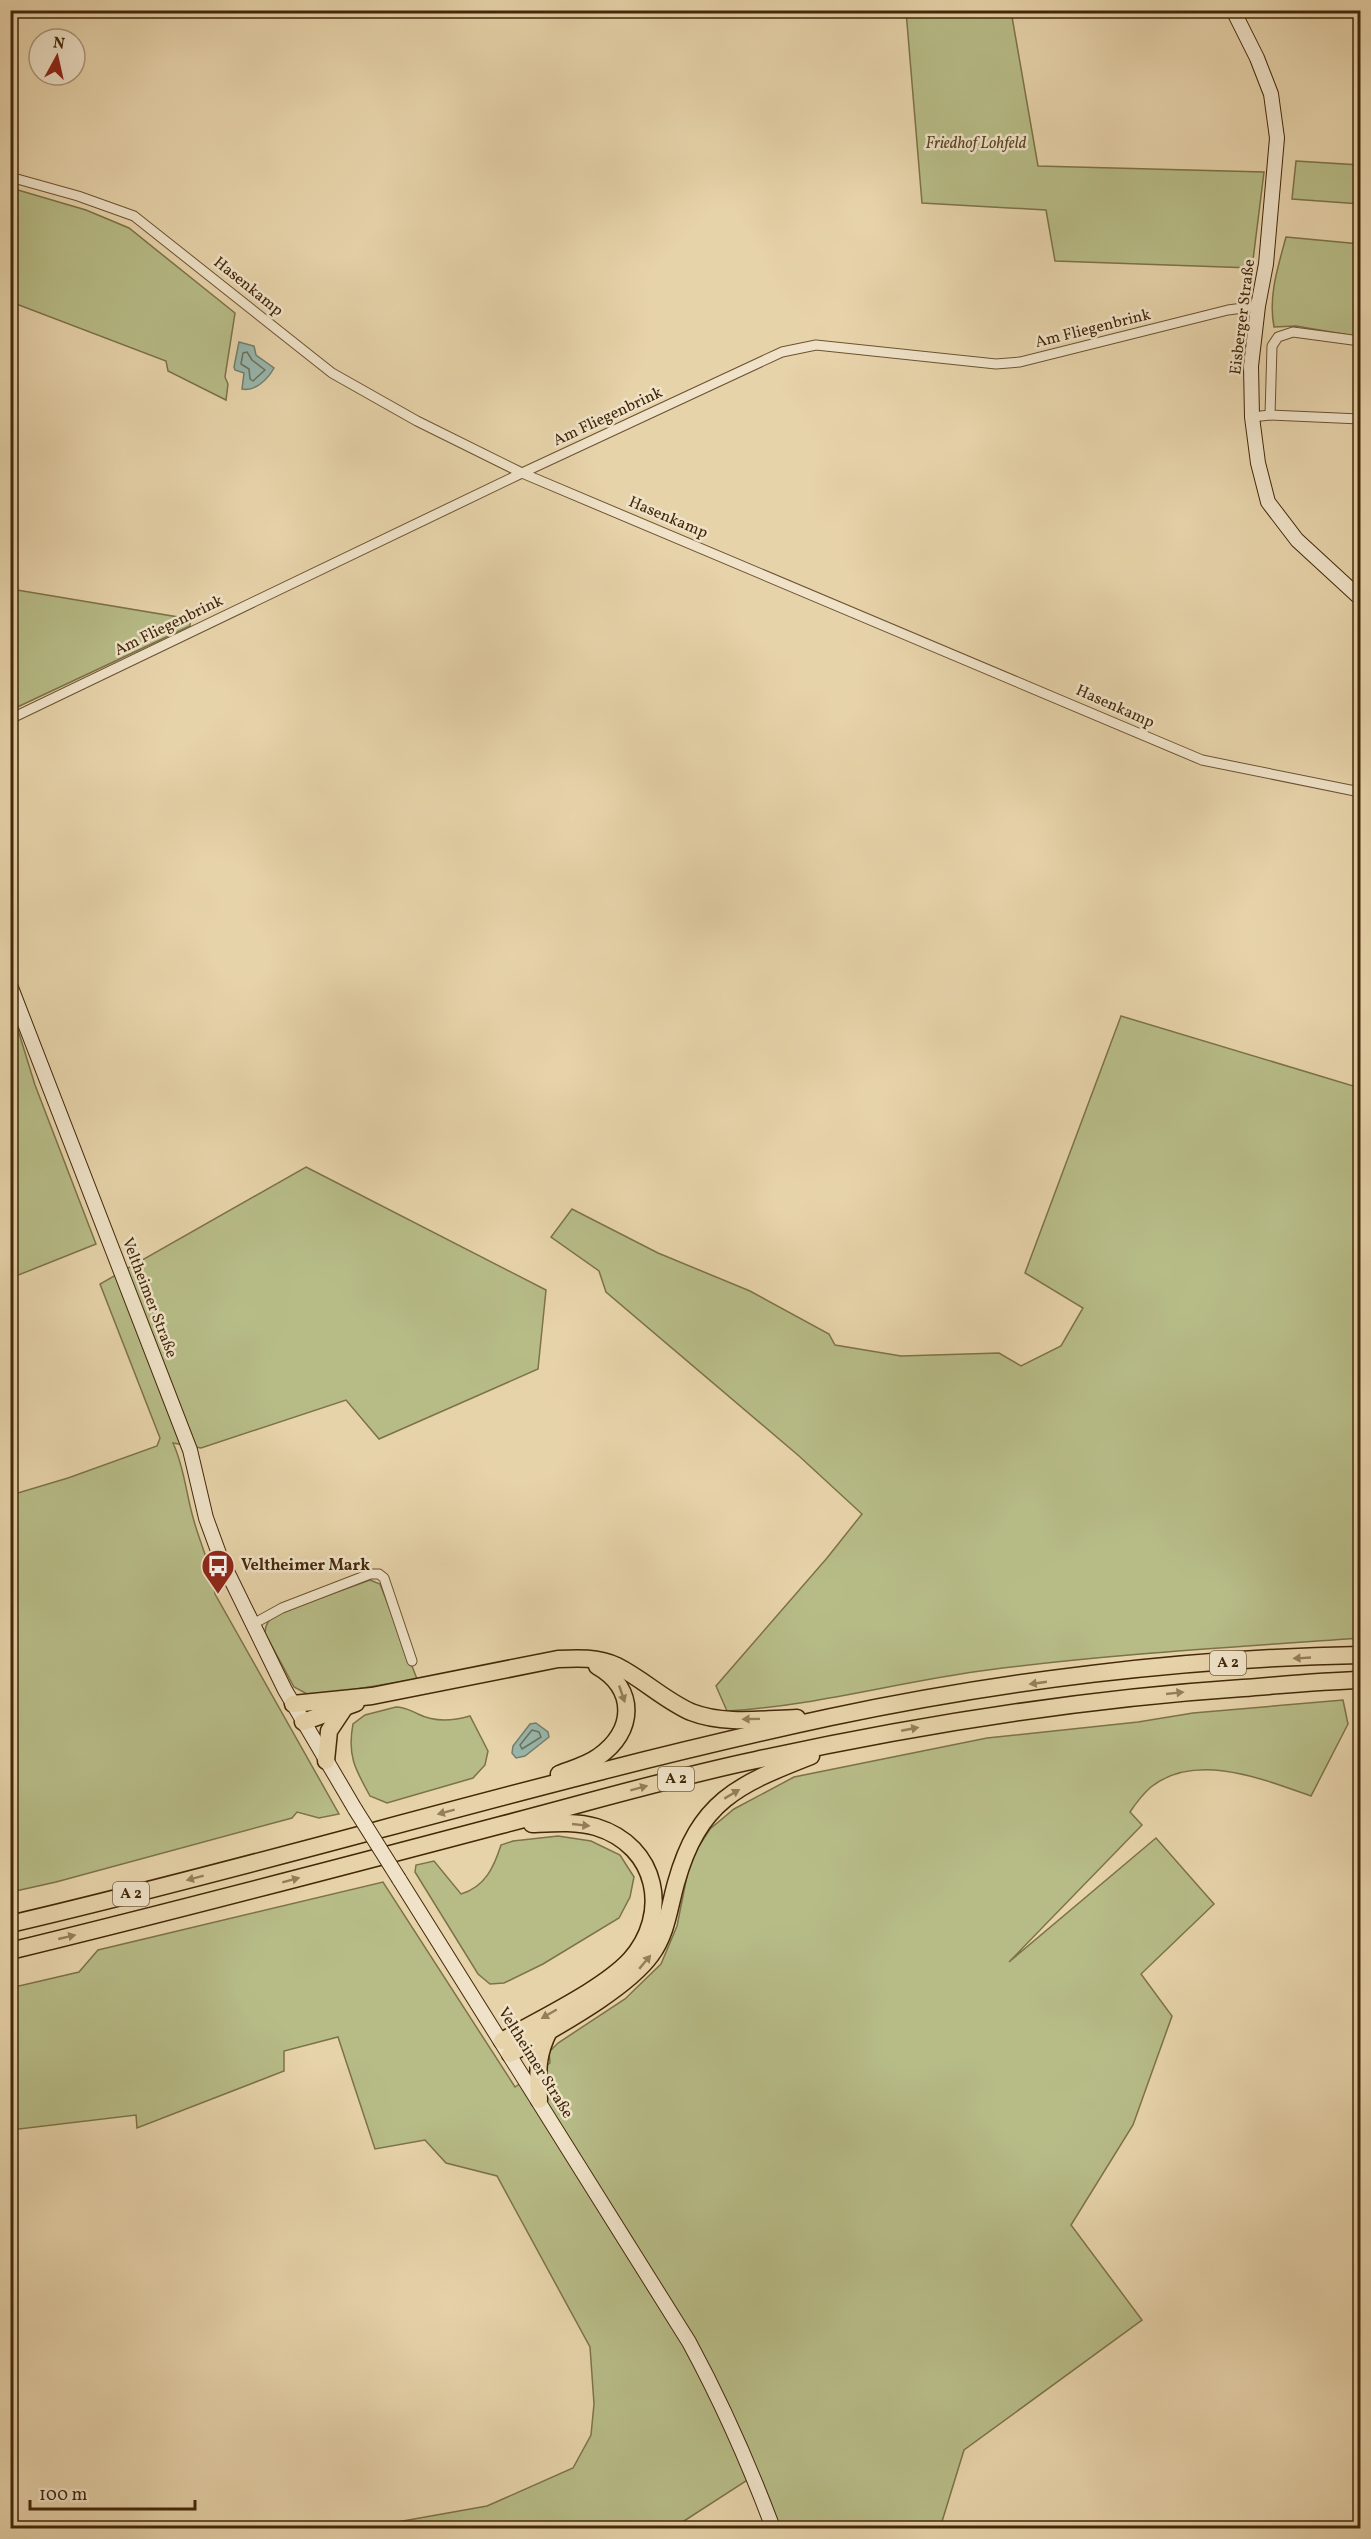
<svg xmlns="http://www.w3.org/2000/svg" width="1371" height="2539" viewBox="0 0 1371 2539" font-family="Vollkorn,serif">
<style>
.green{fill:#b7bc87;stroke:#7d7248;stroke-width:1.5}
.water{fill:#97b7ad;stroke:#757e6b;stroke-width:1.5}
.lines{fill:none;stroke-linecap:round;stroke-linejoin:round}
.shore{stroke:#6d705a;stroke-width:1.5}
.street-casing{stroke:#6c5330;stroke-width:11}
.secondary-casing{stroke:#432808;stroke-width:16}
.highway-casing{stroke:#432808;stroke-width:19}
.street{stroke:#efe2c8;stroke-width:9}
.secondary{stroke:#efe2c8;stroke-width:14}
.highway{stroke:#e7d3aa;stroke-width:16}
.secondary-bridge-casing{stroke:#432808;stroke-width:16;stroke-linecap:butt}
.secondary-bridge{stroke:#efe2c8;stroke-width:14}
.oneway{fill:#957e59}
.labels{text-anchor:middle;dominant-baseline:central;stroke-width:5;stroke-linejoin:round;paint-order:stroke}
.shield{fill:#efe2c8;stroke:#776042;stroke-width:1.5}
.shield-label{font-size:15px;font-weight:bold;fill:#432808}
.park-label{font-size:16px;font-style:italic;fill:#5a4621;stroke:#efe2c8}
.street-label{font-size:16px;fill:#432808;stroke:#efe2c8}
.poi-label{font-size:16px;font-weight:bold;fill:#432808;stroke:#efe2c8;text-anchor:start}
</style>
<rect width="100%" height="100%" fill="#e7d3aa"/>
<filter id="stains"><feTurbulence type="fractalNoise" baseFrequency=".00333" numOctaves="4"/><feColorMatrix values="0 0 0 0 .2 0 0 0 0 .09 0 0 0 0 .02 0 0 0 .5 -.17"/></filter>
<radialGradient id="worn" r=".72"><stop offset=".6" stop-color="#630" stop-opacity="0"/><stop offset="1" stop-color="#630" stop-opacity=".3"/></radialGradient>
<g class="green">
<polygon points="906,11 1011,11 1038,166 1264,172 1252,268 1055,261 1046,210 922,203"/>
<polygon points="1296,161 1360,165 1360,204 1292,199"/>
<polygon points="11,188 86,210 129,228 235,313 225,377 228,384 226,400 168,371 166,361 11,302"/>
<path d="M1286,237L1360,244V337L1296,326L1274,327C1268,296 1278,267 1286,237Z"/>
<polygon points="11,589 190,619 190,626 11,710"/>
<polygon points="10,1004 35,1085 96,1244 11,1278"/>
<path d="M1121,1016L1360,1088V1638C1237,1647 1111,1654 988,1670C901,1681 816,1706 727,1711L716,1686L827,1558L862,1514L799,1456L606,1292L599,1271L551,1237L572,1209L658,1253L750,1291L829,1334L835,1345L901,1356L999,1353L1021,1366L1061,1346L1083,1308L1025,1273Z"/>
<path d="M306,1167L546,1290L538,1369L379,1439L346,1400L201,1448L173,1443C185,1469 186,1495 194,1521C201,1546 212,1568 215,1594L339,1814L319,1818L297,1812L292,1818L56,1882L11,1892V1495L68,1478L157,1446L160,1438L100,1284Z"/>
<path d="M370,1580L380,1584L417,1679L320,1695H309L294,1687L265,1633C265,1624 269,1620 276,1614Z"/>
<path d="M1343,1700L1348,1724L1311,1796C1265,1780 1196,1751 1151,1787C1143,1794 1136,1803 1130,1812L1142,1825L1009,1962L1156,1838L1214,1904L1141,1974L1172,2016L1133,2125L1071,2225L1142,2320L964,2450L940,2528H781L755,2475L684,2521L667,2528H349L348,2525L369,2527L487,2506L573,2468L591,2435L594,2404L590,2347L497,2176L446,2163L425,2140L375,2149L338,2037L284,2051V2071L137,2128L136,2115L11,2130L10,1988L79,1972L98,1950L383,1882L515,2087L550,2063L549,2052L558,2043L625,1999L661,1964L677,1926L689,1866L699,1846L710,1829L734,1809L794,1777L987,1738L1138,1722L1193,1713Z"/>
<path d="M396,1707C405,1707 409,1710 418,1714C434,1722 453,1721 470,1716L488,1751L485,1765L473,1778L387,1803L370,1796C355,1769 347,1755 353,1724L365,1715Z"/>
<path d="M558,1836L591,1841L620,1855L634,1877L630,1897L619,1918L543,1964L504,1983L490,1984L478,1974L415,1872L416,1865L434,1861L461,1894C485,1887 494,1867 501,1845L513,1841Z"/>
</g>
<g class="water">
<path d="M239,342L254,346L256,355L274,368C268,379 255,392 242,389L244,373L235,370L234,367Z"/>
<polygon points="536,1723 548,1732 549,1737 525,1756 516,1758 512,1753 513,1746 530,1724"/>
</g>
<g class="lines">
<g class="shore">
<polygon points="247,352 252,360 265,370 253,381 250,379 249,369 241,364 243,353"/>
<polygon points="532,1730 539,1732 541,1737 522,1749 520,1745"/>
</g>
<g class="street-casing">
<g id="street">
<polyline points="10,177 78,196 134,216 332,373 417,421 522,473 1202,760 1360,792"/>
<polyline points="1270,415 1272,346 1278,337 1293,332 1360,341"/>
<polyline points="1252,417 1270,415 1360,419"/>
<polyline points="10,719 522,473 782,352 816,345 996,364 1020,362 1228,310 1258,306"/>
<polyline points="253,1624 282,1608 370,1574 379,1574 384,1578 412,1661"/>
</g>
</g>
<g class="secondary-casing">
<g id="secondary">
<polyline points="1233,10 1257,58 1271,94 1277,138 1266,264 1258,306 1251,366 1252,417 1258,463 1268,502 1297,540 1360,598"/>
<polyline points="10,985 190,1450 206,1518 221,1559 285,1690 355,1809"/>
<path d="M399,1879L689,2342C722,2403 749,2464 773,2528"/>
</g>
</g>
<g class="highway-casing">
<g id="highway">
<path d="M293,1704L372,1696L558,1659C577,1658 598,1657 617,1666C643,1679 664,1700 691,1712C724,1725 763,1719 797,1718"/>
<polyline points="303,1722 356,1703"/>
<polyline points="326,1761 329,1731 345,1707"/>
<path d="M559,1774C572,1769 587,1765 598,1757C635,1732 637,1689 597,1666"/>
<path d="M10,1924C285,1860 555,1776 831,1717C1001,1681 1186,1658 1360,1655"/>
<path d="M10,1951C175,1911 338,1868 501,1825C586,1803 670,1778 756,1760C917,1725 1079,1699 1243,1688C1282,1685 1321,1681 1360,1680"/>
<path d="M502,2041C539,2019 602,1990 630,1960C671,1914 658,1846 596,1827C576,1821 553,1823 532,1824"/>
<path d="M510,2054C550,2030 625,1991 651,1955C667,1933 669,1908 676,1883C699,1801 737,1785 811,1756"/>
<path d="M539,2100C538,2072 536,2057 549,2031"/>
</g>
</g>
<use href="#street" class="street"/>
<use href="#secondary" class="secondary"/>
<use href="#highway" class="highway"/>
<g class="secondary-bridge-casing">
<polyline id="secondary-bridge" points="355,1809 399,1879"/>
</g>
<use href="#secondary-bridge" class="secondary-bridge"/>
</g>
<defs><path id="oneway-solid" d="M-6-.8H1V-3.2L6.5 0L1 3.2V.8H-6Z" transform="scale(1.5)"/></defs>
<g class="oneway">
<use href="#oneway-solid" transform="translate(1302 1658) rotate(177)"/>
<use href="#oneway-solid" transform="translate(1038 1683) rotate(172)"/>
<use href="#oneway-solid" transform="translate(1175 1693) rotate(-6)"/>
<use href="#oneway-solid" transform="translate(622 1694) rotate(71)"/>
<use href="#oneway-solid" transform="translate(751 1719) rotate(179)"/>
<use href="#oneway-solid" transform="translate(910 1729) rotate(-11)"/>
<use href="#oneway-solid" transform="translate(639 1788) rotate(-15)"/>
<use href="#oneway-solid" transform="translate(732 1794) rotate(-31)"/>
<use href="#oneway-solid" transform="translate(446 1812) rotate(165)"/>
<use href="#oneway-solid" transform="translate(581 1825) rotate(6)"/>
<use href="#oneway-solid" transform="translate(195 1878) rotate(165)"/>
<use href="#oneway-solid" transform="translate(291 1880) rotate(-15)"/>
<use href="#oneway-solid" transform="translate(67 1937) rotate(-13)"/>
<use href="#oneway-solid" transform="translate(645 1962) rotate(-50)"/>
<use href="#oneway-solid" transform="translate(549 2014) rotate(150)"/>
</g>
<defs>
<g id="bus-pin" transform="scale(1.725)"><path d="M0 17L-7.5 6A9.5 9.5 0 1 1 7.5 6Z" fill="#8f2418" stroke="#efe2c8"/><path d="M-5-6H5V4H4V6H2V4H-2V6H-4V4H-5ZM-3.5-4V0h7V-4ZM-3.5 1.2v1.5H-2V1.2ZM2 1.2v1.5H3.5V1.2Z" fill="#fff"/></g>
</defs>
<g fill-rule="evenodd">
<use href="#bus-pin" x="218" y="1566"/>
</g>
<g class="labels">
<g class="shield">
<rect x="1210" y="1651" width="36" height="24" rx="4.5"/>
<rect x="658" y="1767" width="36" height="24" rx="4.5"/>
<rect x="113" y="1882" width="36" height="24" rx="4.5"/>
</g>
<g class="shield-label">
<text x="1228" y="1663">A 2</text>
<text x="676" y="1779">A 2</text>
<text x="131" y="1894">A 2</text>
</g>
<g class="park-label">
<text x="976" y="144">Friedhof Lohfeld</text>
</g>
<g class="street-label">
<text transform="translate(248 287) rotate(39)">Hasenkamp</text>
<text transform="translate(1243 317) rotate(-83)">Eisberger Straße</text>
<text transform="translate(1093 329) rotate(-14)">Am Fliegenbrink</text>
<text transform="translate(608 417) rotate(-25)">Am Fliegenbrink</text>
<text transform="translate(668 518) rotate(23)">Hasenkamp</text>
<text transform="translate(169 626) rotate(-26)">Am Fliegenbrink</text>
<text transform="translate(1115 707) rotate(24)">Hasenkamp</text>
<text transform="translate(149 1298) rotate(69)">Veltheimer Straße</text>
<text transform="translate(535 2063) rotate(58)">Veltheimer Straße</text>
</g>
<g class="poi-label">
<text x="241" y="1566">Veltheimer Mark</text>
</g>
</g>
<rect width="1371" height="2539" fill="none" stroke="#e7d3aa" stroke-width="36"/>
<rect x="12" y="12" width="1347" height="2515" fill="none" stroke="#432808" stroke-width="3"/>
<rect x="18" y="18" width="1335" height="2503" fill="none" stroke="#432808" stroke-width="1.5"/>
<g transform="translate(57 57) rotate(8)"><circle r="28" fill="#efe2c8" stroke="#aa987b" stroke-width="1.5"/>
<path d="M0-4.5L10 22L0 15L-10 22Z" fill="#8f2418"/>
<text y="-9" font-size="16" font-weight="bold" text-anchor="middle" fill="#432808">N</text>
</g>
<path d="M30 2500v9h165v-9" fill="none" stroke="#432808" stroke-width="3"/>
<text x="39" y="2500" font-size="18" fill="#432808" stroke="#efe2c8" stroke-width="4.5" paint-order="stroke">100 m</text>
<rect width="100%" height="100%" filter="url(#stains)"/>
<rect width="100%" height="100%" fill="url(#worn)"/>
</svg>
